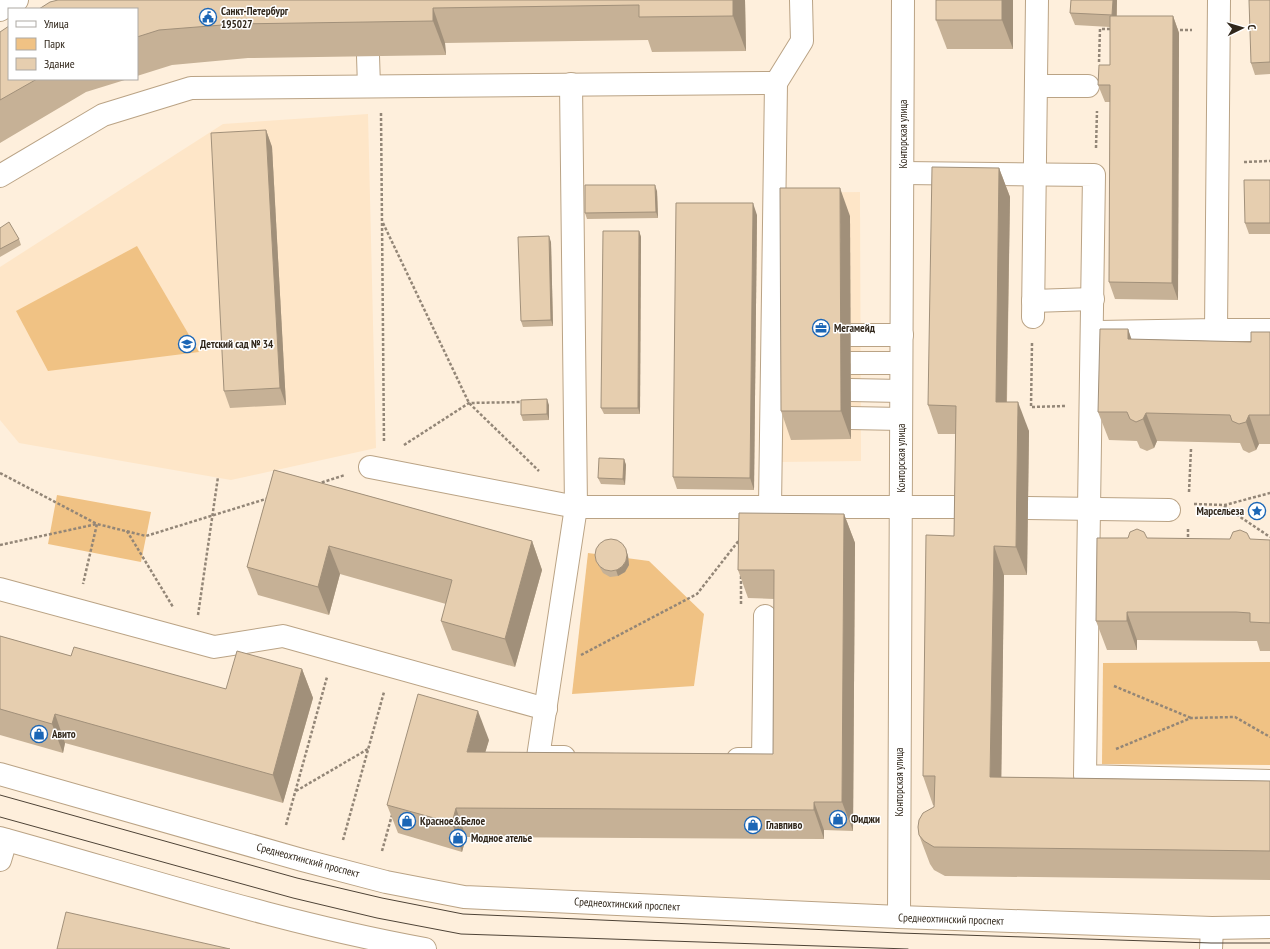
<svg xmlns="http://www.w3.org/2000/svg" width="1270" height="949" viewBox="0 0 1270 949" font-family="'PT Sans Narrow',sans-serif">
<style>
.built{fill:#fee6c8}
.green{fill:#f0c284}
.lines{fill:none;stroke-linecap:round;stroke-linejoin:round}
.minor-casing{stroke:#baa385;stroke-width:24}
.major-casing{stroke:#baa385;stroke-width:24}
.path{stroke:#938677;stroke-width:2.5;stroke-dasharray:3 2;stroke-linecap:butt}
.minor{stroke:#fff;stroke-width:22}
.major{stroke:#fff;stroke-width:22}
.tram{stroke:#4e4336;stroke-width:1}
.wall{fill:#c6b196}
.shaded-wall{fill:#a1907a}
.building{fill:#e6ceaf;stroke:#a1907a}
.labels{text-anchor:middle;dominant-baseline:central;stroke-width:3;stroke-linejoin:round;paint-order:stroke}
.poi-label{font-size:11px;font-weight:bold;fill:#31271b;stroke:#fff;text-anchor:start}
.street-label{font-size:11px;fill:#31271b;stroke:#fff}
</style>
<rect width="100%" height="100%" fill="#feefdc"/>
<g class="built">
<polygon points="368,114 376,448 231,480 19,443 0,420 0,267 223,124"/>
<polygon points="860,192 861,461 781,462 779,193"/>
</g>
<g class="green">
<polygon points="137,246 199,352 48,371 16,311"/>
<polygon points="57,495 151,512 141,562 48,544"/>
<polygon points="588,553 649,561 704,614 694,686 572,694"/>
<polygon points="1270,662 1270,765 1102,764 1103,663"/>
</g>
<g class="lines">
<g class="minor-casing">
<g id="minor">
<polyline points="0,10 17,0"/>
<polyline points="368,56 369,86"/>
<polyline points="1036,86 1088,86"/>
<polyline points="903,173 1094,175 1085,776 1270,781"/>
<polyline points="0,176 103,115 191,88 776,83"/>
<polyline points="1033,301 1093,299"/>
<polyline points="1033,317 1037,0"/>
<polyline points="1216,330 1270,330"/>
<polyline points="1099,332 1216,330 1219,0"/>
<polyline points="850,335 902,335"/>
<polyline points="850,363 901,363"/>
<polyline points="850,390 901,391"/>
<polyline points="850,418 901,419"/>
<polyline points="370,467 576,507 965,507"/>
<polyline points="770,506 776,83 802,41 801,0"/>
<polyline points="1027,508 1169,510"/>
<polyline points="0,589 214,647 283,636 546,709"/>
<polyline points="564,757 538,757 576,507 571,84"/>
<polyline points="738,759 763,759 765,616"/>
<polyline points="0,860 6,840"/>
<polyline points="899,917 903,0"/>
<polyline points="1211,949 1212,928"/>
</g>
</g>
<g class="major-casing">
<g id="major">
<polyline points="0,774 302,860 386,882 464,897 899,917 1212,928 1270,927"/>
<path d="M0,838C141,877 281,923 425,949"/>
</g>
</g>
<g class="path">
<polyline points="1175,30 1192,30"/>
<polyline points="1099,62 1100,29 1112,29"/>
<polyline points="381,113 384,442"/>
<polyline points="1096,148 1097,111"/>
<polyline points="1244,162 1270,161"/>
<polyline points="383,223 469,403 539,471"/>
<polyline points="1032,343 1031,407 1065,406"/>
<polyline points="404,445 469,403 523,402"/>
<polyline points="0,473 97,524 83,584"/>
<polyline points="317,484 345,475"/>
<polyline points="1189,492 1191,449"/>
<polyline points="1194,504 1225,505 1270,493"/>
<polyline points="1224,506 1270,537"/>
<polyline points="127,531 173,607"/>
<polyline points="1188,542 1188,529"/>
<polyline points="0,545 97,524 146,536 269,498"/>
<polyline points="741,604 741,575"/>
<polyline points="198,615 218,477"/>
<polyline points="581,655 697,594 740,539"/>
<polyline points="1114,686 1191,718"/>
<polyline points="1116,749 1191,718 1235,717 1270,737"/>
<polyline points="296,791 368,749"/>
<polyline points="286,825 327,677"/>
<polyline points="343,840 384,692"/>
<polyline points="382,851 392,815"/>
</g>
<use href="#minor" class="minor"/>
<use href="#major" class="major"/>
<g class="tram">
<polyline points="0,795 297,878 382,898 463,914 899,933 1211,943 1270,943"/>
<polyline points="0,817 293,898 377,918 461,934 908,949"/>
</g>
</g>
<g class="wall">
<polygon points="58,0 745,0 746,51 652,52 648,40 445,43 446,55 248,58 172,65 137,76 137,9"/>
<polygon points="1013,0 1013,49 947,49 936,20"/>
<polygon points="1071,0 1117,0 1117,16 1173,16 1179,33 1178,300 1115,299 1109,282 1110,102 1105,102 1098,85 1110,65 1110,27 1075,25 1070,13"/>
<polygon points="1270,0 1270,74 1255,75 1251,63"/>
<polygon points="0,32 9,79 128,79 86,92 0,143"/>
<polygon points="266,130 272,147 286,405 230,408 224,391"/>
<polygon points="999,168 1010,197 1007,402 1029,431 1027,575 1004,575 1001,777 1270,781 1270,880 945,876 934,870 930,864 919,835 934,807 934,805 933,805 923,776 954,536 956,434 938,434 928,405"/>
<polygon points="1270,180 1270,234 1249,234 1245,223"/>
<polygon points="657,191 658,218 587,219 585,213"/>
<polygon points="757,215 754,490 677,489 673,477"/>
<polygon points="850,216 851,439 791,440 781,411"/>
<polygon points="0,228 19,239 21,245 0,257"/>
<polygon points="639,231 641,237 640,414 604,414 601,408"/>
<polygon points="551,242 553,326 523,327 521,321"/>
<polygon points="1128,329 1131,339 1251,342 1270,332 1270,444 1259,444 1256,450 1249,453 1243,450 1240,443 1157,441 1154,448 1147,451 1140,448 1137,441 1109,440 1098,412"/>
<polygon points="549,405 549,420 523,421 521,415"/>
<polygon points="624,459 626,465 625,485 601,484 598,478"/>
<polygon points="274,470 532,541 542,570 515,667 452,650 441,621 446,604 340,574 329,615 258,595 247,567"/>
<polygon points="844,514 855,543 853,831 824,830 824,839 466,837 462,852 398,833 387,805 489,740 485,752 773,754 774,599 748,598 738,570"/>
<polygon points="1128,538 1270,540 1270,651 1260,651 1257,641 1246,641 1137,640 1137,650 1107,650 1096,621"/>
<polygon points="626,550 628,556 629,565 625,572 618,576 610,577 603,573 599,566 596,560"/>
<polygon points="0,636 71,656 226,689 302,669 313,698 283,803 65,743 63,753 0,735"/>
</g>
<g class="shaded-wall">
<polygon points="733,0 745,0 746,51 733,16"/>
<polygon points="1002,0 1013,0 1013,49 1002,20"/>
<polygon points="1113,0 1117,0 1116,27 1112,15"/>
<polygon points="433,8 445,43 446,55 433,21"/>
<polygon points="1173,16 1179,33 1178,300 1172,283"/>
<polygon points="266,130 272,147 286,405 280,388"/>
<polygon points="999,168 1010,197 1006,430 996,402"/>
<polygon points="655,185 657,191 658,218 656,212"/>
<polygon points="840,188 850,216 851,439 841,411"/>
<polygon points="753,203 757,215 754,490 750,478"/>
<polygon points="639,231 641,237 640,414 638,408"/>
<polygon points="549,236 551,242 553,326 551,320"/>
<polygon points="1128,329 1138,358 1128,339"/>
<polygon points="547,399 549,405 549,420 547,414"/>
<polygon points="1018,402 1029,431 1027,575 1016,547"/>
<polygon points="1146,413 1157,441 1154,448 1143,419"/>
<polygon points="1249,415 1259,444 1256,450 1246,422"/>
<polygon points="624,459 626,465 625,485 623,479"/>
<polygon points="844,514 855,543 853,831 842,802"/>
<polygon points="532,541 542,570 515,667 505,639"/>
<polygon points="329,546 340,574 329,615 318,587"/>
<polygon points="994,546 1004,575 1001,806 990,777"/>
<polygon points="626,550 628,556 629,565 625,572 618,576 616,570"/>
<polygon points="1127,612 1137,640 1137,650 1127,621"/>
<polygon points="302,669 313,698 283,803 273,775"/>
<polygon points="478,711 489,740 477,780 467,752"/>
<polygon points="55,714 65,743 63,753 52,724"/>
<polygon points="814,802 824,830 824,839 814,810"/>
<polygon points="456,808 466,837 462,852 452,823"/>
</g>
<g class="building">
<polygon points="58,0 733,0 733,16 639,17 639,5 433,8 433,21 235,24 159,30 137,37 137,9 39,9 50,2"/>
<rect x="936" y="0" width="66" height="20"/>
<polygon points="1071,0 1113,0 1112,15 1070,13"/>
<polygon points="1249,0 1270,0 1270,62 1251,63"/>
<polygon points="1110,16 1173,16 1172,283 1109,282 1110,85 1098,85 1099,65 1110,65"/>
<polygon points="9,26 9,79 37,79 0,100 0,32"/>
<polygon points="266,130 280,388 224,391 211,133"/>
<polygon points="932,167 999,168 996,402 1018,402 1016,547 994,546 990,777 1270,781 1270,851 934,847 924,841 919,835 918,827 919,820 923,813 934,807 935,776 923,776 926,535 954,536 956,406 928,405"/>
<polygon points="1244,180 1270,180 1270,223 1245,223"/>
<polygon points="585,185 655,185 656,212 585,213"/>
<polygon points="780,188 840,188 841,411 781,411"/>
<polygon points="676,203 753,203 750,478 673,477"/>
<polygon points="9,222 19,239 0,249 0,228"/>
<polygon points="603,231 639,231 638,408 601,408"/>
<polygon points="549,236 551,320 521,321 518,237"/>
<polygon points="1100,329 1128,329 1128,339 1251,342 1251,332 1270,332 1270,415 1249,415 1246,422 1239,424 1232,421 1230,415 1146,413 1143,419 1136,422 1130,419 1127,412 1098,412"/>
<polygon points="547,399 547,414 521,415 521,400"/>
<polygon points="599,458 624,459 623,479 598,478"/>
<polygon points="274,470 532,541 505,639 441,621 452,580 329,546 318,587 247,567"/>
<polygon points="739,513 844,514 842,802 814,802 814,810 456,808 452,823 387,805 418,694 478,711 467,752 773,754 774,570 738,570"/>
<polygon points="1137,529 1144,532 1147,538 1230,539 1233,532 1240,530 1247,533 1250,539 1270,540 1270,623 1250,622 1250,613 1236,612 1127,612 1127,621 1096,621 1097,538 1128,538 1130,532"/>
<circle cx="611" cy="555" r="16"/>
<polygon points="0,636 71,656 74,647 226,689 237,651 302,669 273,775 55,714 52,724 0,709"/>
<polygon points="66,912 230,949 57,949"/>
</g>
<defs>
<g id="civic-ring" transform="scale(0.9)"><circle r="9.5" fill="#fff" stroke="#1b66b6" stroke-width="1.5"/><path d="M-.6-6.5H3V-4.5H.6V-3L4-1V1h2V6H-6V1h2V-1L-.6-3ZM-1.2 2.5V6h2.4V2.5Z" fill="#1b66b6"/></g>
<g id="office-ring" transform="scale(0.9)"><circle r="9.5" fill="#fff" stroke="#1b66b6" stroke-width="1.5"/><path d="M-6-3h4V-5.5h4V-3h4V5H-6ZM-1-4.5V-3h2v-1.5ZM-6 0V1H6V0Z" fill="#1b66b6"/></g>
<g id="school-ring" transform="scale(0.9)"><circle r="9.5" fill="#fff" stroke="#1b66b6" stroke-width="1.5"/><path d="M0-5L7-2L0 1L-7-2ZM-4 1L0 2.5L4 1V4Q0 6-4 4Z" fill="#1b66b6"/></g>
<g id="sight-ring" transform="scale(0.9)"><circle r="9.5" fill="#fff" stroke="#1b66b6" stroke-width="1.5"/><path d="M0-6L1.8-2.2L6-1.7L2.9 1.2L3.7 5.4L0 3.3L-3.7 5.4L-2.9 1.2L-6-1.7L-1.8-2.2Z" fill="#1b66b6"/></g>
<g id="shop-ring" transform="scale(0.9)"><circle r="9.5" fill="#fff" stroke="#1b66b6" stroke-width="1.5"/><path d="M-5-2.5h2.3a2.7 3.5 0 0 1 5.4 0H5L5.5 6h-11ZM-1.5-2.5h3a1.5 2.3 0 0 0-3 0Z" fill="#1b66b6"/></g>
</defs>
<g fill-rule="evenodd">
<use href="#civic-ring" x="208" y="17"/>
<use href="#office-ring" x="821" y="328"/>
<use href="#school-ring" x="187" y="344"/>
<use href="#sight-ring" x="1257" y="511"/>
<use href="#shop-ring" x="39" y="734"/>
<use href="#shop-ring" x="838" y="819"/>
<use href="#shop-ring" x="407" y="821"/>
<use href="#shop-ring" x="753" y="825"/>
<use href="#shop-ring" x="458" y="838"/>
</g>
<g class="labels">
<g class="poi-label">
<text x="221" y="11">Санкт-Петербург<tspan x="221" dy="13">195027</tspan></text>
<text x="834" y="328">Мегамейд</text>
<text x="200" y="344">Детский сад № 34</text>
<text x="1244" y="511" text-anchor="end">Марсельеза</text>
<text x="52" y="734">Авито</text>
<text x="851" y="819">Фиджи</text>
<text x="420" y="821">Красное&amp;Белое</text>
<text x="766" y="825">Главпиво</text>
<text x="471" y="838">Модное ателье</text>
</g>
<g class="street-label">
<text transform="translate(903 134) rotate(-90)">Конторская улица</text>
<text transform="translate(901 458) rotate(-90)">Конторская улица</text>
<text transform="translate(899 782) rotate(-90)">Конторская улица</text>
<text transform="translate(308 860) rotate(15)">Среднеохтинский проспект</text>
<text transform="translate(627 904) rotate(3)">Среднеохтинский проспект</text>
<text transform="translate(951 919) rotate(2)">Среднеохтинский проспект</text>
</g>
</g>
<rect x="8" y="8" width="130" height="72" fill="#ffffff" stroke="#ada9a4"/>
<rect x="16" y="21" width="20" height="6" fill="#ffffff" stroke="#ada9a4"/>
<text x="44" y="28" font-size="12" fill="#31271b">Улица</text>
<rect x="16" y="38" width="20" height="12" fill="#f0c284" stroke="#ada9a4"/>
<text x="44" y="48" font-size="12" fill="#31271b">Парк</text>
<rect x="16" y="58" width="20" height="12" fill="#e6ceaf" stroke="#ada9a4"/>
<text x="44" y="68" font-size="12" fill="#31271b">Здание</text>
<g transform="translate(1242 28) rotate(85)" stroke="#ffffff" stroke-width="3" paint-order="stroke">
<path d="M0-3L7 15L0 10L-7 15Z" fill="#31271b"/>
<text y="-6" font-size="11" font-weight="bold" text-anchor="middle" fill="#31271b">С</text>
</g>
</svg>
